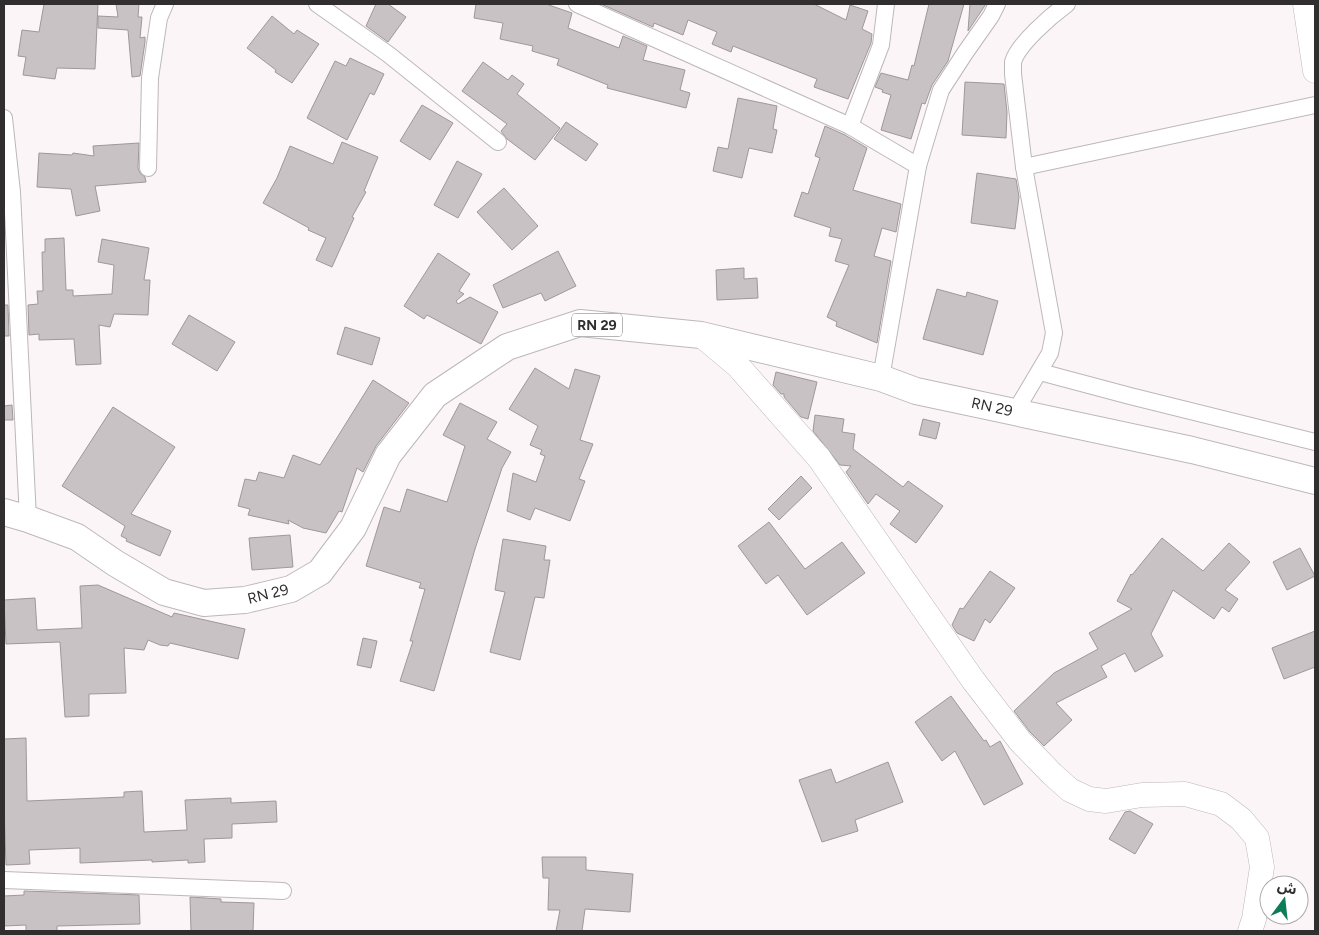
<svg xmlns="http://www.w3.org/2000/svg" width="1319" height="935" viewBox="0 0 1319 935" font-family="Figtree,'Noto Sans Arabic',sans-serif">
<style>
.building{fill:#c8c2c5;stroke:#9e989b}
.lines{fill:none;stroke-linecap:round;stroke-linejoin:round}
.street-casing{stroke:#bdb7ba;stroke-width:18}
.secondary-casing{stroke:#bdb7ba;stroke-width:25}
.primary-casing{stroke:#bdb7ba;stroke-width:28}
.street{stroke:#fff;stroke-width:16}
.secondary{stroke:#fff;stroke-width:24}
.primary{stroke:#fff;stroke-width:26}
.labels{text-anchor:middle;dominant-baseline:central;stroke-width:5;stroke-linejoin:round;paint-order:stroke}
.shield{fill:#fff;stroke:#6e6d6d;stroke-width:1}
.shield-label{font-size:14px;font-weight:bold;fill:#302e2f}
.street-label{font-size:15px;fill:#302e2f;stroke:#fff}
</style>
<rect width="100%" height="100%" fill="#fbf5f8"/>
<g class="building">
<polygon points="44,4 98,4 95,69 57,68 55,79 23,75 26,57 18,56 22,30 39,32"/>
<polygon points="116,4 139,4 138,17 142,17 140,38 145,37 145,42 140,76 132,77 128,30 98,28 98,16 118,17"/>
<polygon points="376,4 388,4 406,17 388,42 366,26"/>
<polygon points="476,4 546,4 572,13 568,28 619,48 623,36 647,46 643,60 685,70 680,90 690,93 686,108 607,88 608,85 557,65 559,59 532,51 533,46 500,39 503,23 474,18"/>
<polygon points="601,4 814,4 846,20 850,5 868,11 862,29 872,34 871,43 848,99 814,87 817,79 733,46 731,52 712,44 717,32 688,20 683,35 654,23 653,27"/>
<polygon points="929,4 964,4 948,61 932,85 925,104 922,103 911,139 881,130 891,95 882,92 883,90 875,87 881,73 908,80 912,65 914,66"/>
<polygon points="970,4 986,4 968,31"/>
<polygon points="272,16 294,34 297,30 319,44 292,83 275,72 276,70 247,48"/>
<polygon points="350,58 384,74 374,95 370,93 347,140 307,118 335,61 346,66"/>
<polygon points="483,62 508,80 512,75 524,84 517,94 560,128 535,160 507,139 501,131 507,124 462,91"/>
<polygon points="965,82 1004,84 1007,112 1006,138 962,135"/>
<polygon points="738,98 777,106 773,129 777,130 772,153 749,148 742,178 713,171 718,147 728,149"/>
<polygon points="422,105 453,123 430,160 400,141"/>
<polygon points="566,122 598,144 586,161 554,139"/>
<polygon points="825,126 845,135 867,148 853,190 901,204 896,232 882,228 874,256 891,261 877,343 836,326 837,322 827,317 849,265 835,261 842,239 829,236 831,228 794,216 802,192 808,194 820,158 815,156"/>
<polygon points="342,142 378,157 364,191 366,192 352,217 354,218 332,267 316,260 326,238 308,230 309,228 263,203 277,178 290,146 333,164"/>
<polygon points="139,143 138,168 140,173 145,177 146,182 95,186 100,211 76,216 71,189 37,187 39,153 72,155 73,153 94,156 93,146"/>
<polygon points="457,161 482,174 458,218 434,205"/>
<polygon points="977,173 1016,179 1019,197 1015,229 971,223"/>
<polygon points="504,188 538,226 512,250 477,212"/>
<polygon points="64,238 66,290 73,290 73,296 112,294 114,265 98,262 102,239 149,248 144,280 150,280 148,315 114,314 110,327 99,325 101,364 76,365 74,339 39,340 39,334 29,335 28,305 38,304 37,291 43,291 42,252 45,252 45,239"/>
<polygon points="558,251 576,286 545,301 541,293 503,308 493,285"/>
<polygon points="438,253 470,274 459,291 464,294 456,301 458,304 470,297 498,312 481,344 427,315 424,319 404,306"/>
<polygon points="744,268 744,279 757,278 758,298 717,300 716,270"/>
<polygon points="937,289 966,297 967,292 998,301 983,355 923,339"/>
<polygon points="4,305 8,305 9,336 4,336"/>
<polygon points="189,315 235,342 217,371 172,344"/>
<polygon points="345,327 380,338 372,365 337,354"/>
<polygon points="535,368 569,389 575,369 600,376 580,440 593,444 579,479 585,481 570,521 535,508 530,520 507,511 513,473 536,482 545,456 540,454 542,450 530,445 538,426 509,409"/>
<polygon points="776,372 817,382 808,419 801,417 784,397 784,394 781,394 773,385"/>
<polygon points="373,380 409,403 376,446 363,472 357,468 342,512 339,511 326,533 303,528 288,520 289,524 248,515 250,509 238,506 245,479 256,481 259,472 284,478 293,455 320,465"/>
<polygon points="460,403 497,422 487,439 511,452 502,468 475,549 434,691 400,681 413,641 410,641 425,589 419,588 421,583 366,566 384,507 400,512 407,489 447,502 465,446 443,435"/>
<polygon points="12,405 13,420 4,420 4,406"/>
<polygon points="113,407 175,447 131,514 171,531 160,556 126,541 127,539 121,536 125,526 62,486"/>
<polygon points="815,415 844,419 842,432 855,434 853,449 903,487 908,481 943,506 916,543 890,524 900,511 876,494 868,504 846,472 851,466 840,465 813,431"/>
<polygon points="923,419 940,423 936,439 919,435"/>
<polygon points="801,476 812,488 779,520 768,509"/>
<polygon points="769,522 805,569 842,542 865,573 807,615 778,575 766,584 738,546"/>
<polygon points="290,535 293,567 252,570 249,538"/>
<polygon points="1162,538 1203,571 1229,543 1250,562 1225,590 1238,599 1229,612 1222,607 1214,619 1173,590 1151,634 1163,656 1135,672 1125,653 1101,666 1107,677 1056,703 1072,720 1044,746 1030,732 1014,711 1054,673 1098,649 1089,633 1132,609 1117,601 1131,574 1132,575"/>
<polygon points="503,539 546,546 544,560 550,560 544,598 535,597 520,660 490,652 505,592 495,590"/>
<polygon points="1300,548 1315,576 1287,590 1273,562"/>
<polygon points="990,571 1015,588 990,623 985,619 974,641 957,633 952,625 960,608 963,609"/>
<polygon points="98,585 172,617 174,613 245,629 238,659 170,643 168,646 160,645 148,640 144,650 124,648 126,693 89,694 89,716 65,717 60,642 6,644 4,600 35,598 37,630 82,628 80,586"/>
<polygon points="1315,631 1315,667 1284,679 1272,648"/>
<polygon points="363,638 377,641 371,668 357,665"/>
<polygon points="951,696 984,741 986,740 990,747 1000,741 1023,784 984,805 955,751 942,761 915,722"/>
<polygon points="26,738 27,801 124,797 124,792 142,791 144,832 187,830 185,800 231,798 231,803 276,801 277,822 232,824 232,838 204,839 205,862 188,863 188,860 152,862 152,860 80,863 80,848 29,850 30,864 6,865 4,808 4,739"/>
<polygon points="888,762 903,802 855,820 858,831 822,842 799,780 831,769 836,783"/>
<polygon points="1130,811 1153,824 1135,854 1109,839 1125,812"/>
<polygon points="542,857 586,857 586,870 633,874 630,912 585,909 582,931 556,931 560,910 548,910 549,878 543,878"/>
<polygon points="24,891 139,895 140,924 57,926 57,931 26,931 26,925 4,926 4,896 24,895"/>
<polygon points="190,897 221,899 221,902 254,903 253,931 191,931"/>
</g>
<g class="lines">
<g class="street-casing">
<g id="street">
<polyline points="317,4 388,54 498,142"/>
<polyline points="577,4 850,126 918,166 881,378"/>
<polyline points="4,118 12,192 28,519"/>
<polyline points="850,126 881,45 886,4"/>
<polyline points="918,166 941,90 965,53 991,16 997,4"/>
<polyline points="1024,167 1315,105"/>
<polyline points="148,168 150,78 159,18 165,4"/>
<polyline points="1040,372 1130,396 1315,442"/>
<path d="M1015,412L1050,353L1054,333L1024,167L1013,74C1013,70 1013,65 1013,62C1018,44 1052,15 1067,4"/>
<polyline points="4,880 283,891"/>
</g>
</g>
<g class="secondary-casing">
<g id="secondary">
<polyline points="1305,4 1315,71"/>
<polyline points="701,335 738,366 819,458 973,680 1020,741 1052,774 1070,790 1089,799 1106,801 1142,795 1185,794 1221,804 1241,819 1257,838 1262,867 1254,919 1250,931"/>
</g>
</g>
<g class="primary-casing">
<polyline id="primary" points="4,512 28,519 77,537 115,563 164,592 204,603 245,600 291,589 320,572 353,528 388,455 435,395 507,347 580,323 701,335 881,378 916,391 1192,450 1315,481"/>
</g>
<use href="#street" class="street"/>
<use href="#secondary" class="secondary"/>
<use href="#primary" class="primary"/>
</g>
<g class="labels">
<rect class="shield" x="572" y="313.5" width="50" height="23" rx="4"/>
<g class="shield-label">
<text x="597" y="325">RN 29</text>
</g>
<g class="street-label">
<text transform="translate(992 407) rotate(12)">RN 29</text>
<text transform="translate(268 594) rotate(-14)">RN 29</text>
</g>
</g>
<rect width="1319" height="935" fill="none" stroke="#302e2f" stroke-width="10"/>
<g transform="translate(1284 900) rotate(15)"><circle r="24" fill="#ffffff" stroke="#acabac"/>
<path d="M0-4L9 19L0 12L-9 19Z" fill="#0d7c58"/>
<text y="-8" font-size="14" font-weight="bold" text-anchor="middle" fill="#302e2f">ش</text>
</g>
</svg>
